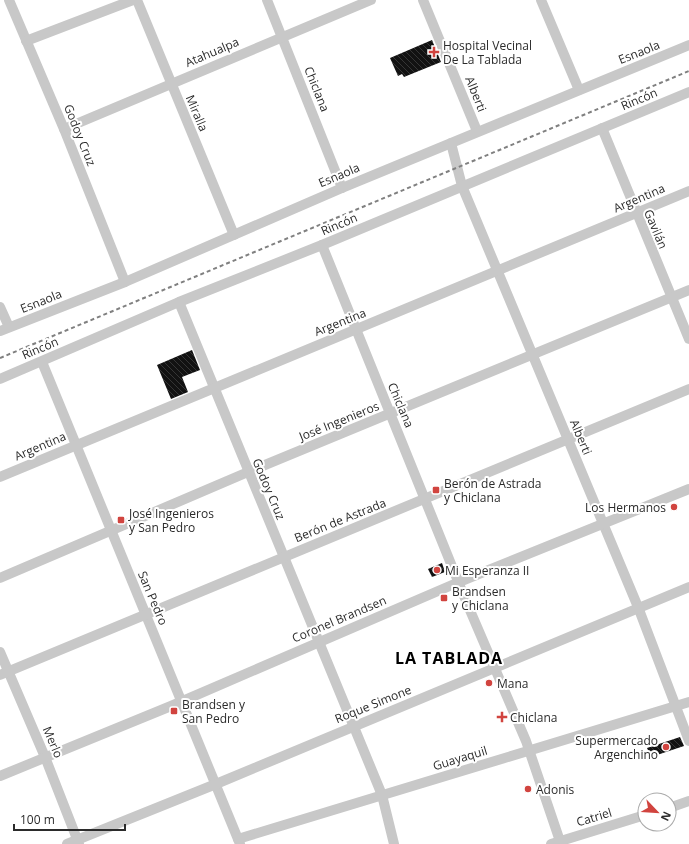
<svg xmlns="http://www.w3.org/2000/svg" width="689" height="844" viewBox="0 0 689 844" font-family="'Open Sans',sans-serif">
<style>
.building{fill:url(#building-back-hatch)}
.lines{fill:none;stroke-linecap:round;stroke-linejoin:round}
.minor{stroke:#c8c8c8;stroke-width:10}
.rail{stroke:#808080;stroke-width:2;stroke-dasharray:4 3;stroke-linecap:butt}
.poi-dot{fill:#d1443f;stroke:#fff;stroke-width:1.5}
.labels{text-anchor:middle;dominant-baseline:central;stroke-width:4;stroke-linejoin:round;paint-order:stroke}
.poi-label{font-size:12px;fill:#2b2b2b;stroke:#fff;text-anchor:start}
.street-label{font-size:12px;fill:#2b2b2b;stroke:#fff}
.district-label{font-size:16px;font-weight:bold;letter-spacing:1px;fill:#000;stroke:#fff}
</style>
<defs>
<pattern id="building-back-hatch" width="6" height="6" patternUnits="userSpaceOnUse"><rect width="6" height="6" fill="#121212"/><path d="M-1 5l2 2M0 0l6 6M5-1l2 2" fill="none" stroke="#353535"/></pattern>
</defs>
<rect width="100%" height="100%" fill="#fff"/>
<g class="building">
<polygon points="432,40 441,62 404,77 402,74 398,76 390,58"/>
<polygon points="192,350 200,370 182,377 188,392 171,399 157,365"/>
<polygon points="442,563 445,572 432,577 428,569"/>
<polygon points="680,737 684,746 651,757 647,748"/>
</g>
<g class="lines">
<g class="minor">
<polyline points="9,0 64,129 125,282"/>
<polyline points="137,0 234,235"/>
<polyline points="267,0 342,188"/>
<polyline points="423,0 477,131"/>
<polyline points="541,0 579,90"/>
<polyline points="26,41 133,0"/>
<polyline points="602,128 689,339"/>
<polyline points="64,129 371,0"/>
<polyline points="451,143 462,186 638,607 689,741"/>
<polyline points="322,245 466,601 526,741 561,844"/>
<polyline points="179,302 382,795 394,844"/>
<polyline points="0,307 9,327"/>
<polyline points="0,331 125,282 342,188 689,45"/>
<polyline points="42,362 240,844"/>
<polyline points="0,379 179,302 322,245 689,92"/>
<polyline points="0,477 689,191"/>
<polyline points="0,578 248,472 689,290"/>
<polyline points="0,652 45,757 79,844"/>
<polyline points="0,675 689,389"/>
<polyline points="0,776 171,706 459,582 689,489"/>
<polyline points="669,808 689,801"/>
<polyline points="238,839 689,702"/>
<polyline points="67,844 216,784 689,587"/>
<polyline points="551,844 645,815"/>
</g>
<polyline class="rail" points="0,358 689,71"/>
</g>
<g class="poi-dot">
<path d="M432 46h4v4h4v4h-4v4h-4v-4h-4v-4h4z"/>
<rect x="432" y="486" width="8" height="8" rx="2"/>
<circle cx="674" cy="507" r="4"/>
<rect x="117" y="516" width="8" height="8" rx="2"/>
<circle cx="437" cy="570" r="4"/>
<rect x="440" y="594" width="8" height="8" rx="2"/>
<circle cx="489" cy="683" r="4"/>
<rect x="170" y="707" width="8" height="8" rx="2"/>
<path d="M500 711h4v4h4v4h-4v4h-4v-4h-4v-4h4z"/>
<circle cx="666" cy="747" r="4"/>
<circle cx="528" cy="789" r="4"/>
</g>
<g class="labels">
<g class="poi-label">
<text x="443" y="45">Hospital Vecinal<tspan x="443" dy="14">De La Tablada</tspan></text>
<text x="444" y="483">Berón de Astrada<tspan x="444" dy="14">y Chiclana</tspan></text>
<text x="666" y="507" text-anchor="end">Los Hermanos</text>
<text x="129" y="513">José Ingenieros<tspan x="129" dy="14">y San Pedro</tspan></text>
<text x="445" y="570">Mi Esperanza II</text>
<text x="452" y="591">Brandsen<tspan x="452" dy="14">y Chiclana</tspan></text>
<text x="497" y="683">Mana</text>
<text x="182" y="704">Brandsen y<tspan x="182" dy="14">San Pedro</tspan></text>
<text x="510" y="717">Chiclana</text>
<text x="658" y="740" text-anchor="end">Supermercado<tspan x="658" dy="14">Argenchino</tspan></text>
<text x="536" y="789">Adonis</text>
</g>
<g class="street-label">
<text transform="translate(212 52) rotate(-23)">Atahualpa</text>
<text transform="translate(639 52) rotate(-22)">Esnaola</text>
<text transform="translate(317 89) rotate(68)">Chiclana</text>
<text transform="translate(476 94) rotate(68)">Alberti</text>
<text transform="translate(639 99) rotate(-23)">Rincón</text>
<text transform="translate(197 113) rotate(67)">Miralla</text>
<text transform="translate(80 135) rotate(68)">Godoy Cruz</text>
<text transform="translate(339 175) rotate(-23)">Esnaola</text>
<text transform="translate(639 198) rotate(-23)">Argentina</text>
<text transform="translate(339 224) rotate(-23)">Rincón</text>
<text transform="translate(656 229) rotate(67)">Gavilán</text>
<text transform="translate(41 301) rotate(-22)">Esnaola</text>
<text transform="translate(340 322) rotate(-22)">Argentina</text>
<text transform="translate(40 348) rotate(-23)">Rincón</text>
<text transform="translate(401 405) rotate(67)">Chiclana</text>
<text transform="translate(339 421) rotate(-22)">José Ingenieros</text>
<text transform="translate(581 437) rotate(67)">Alberti</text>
<text transform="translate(40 446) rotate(-23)">Argentina</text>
<text transform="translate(269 489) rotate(67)">Godoy Cruz</text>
<text transform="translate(340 520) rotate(-22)">Berón de Astrada</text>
<text transform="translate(153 598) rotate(67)">San Pedro</text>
<text transform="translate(339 619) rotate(-23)">Coronel Brandsen</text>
<text transform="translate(373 704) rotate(-22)">Roque Simone</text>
<text transform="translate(53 742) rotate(67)">Merlo</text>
<text transform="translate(460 758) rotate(-17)">Guayaquil</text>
<text transform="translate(594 817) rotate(-17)">Catriel</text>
</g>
<g class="district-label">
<text x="449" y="658">LA TABLADA</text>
</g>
</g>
<g transform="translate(657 812) rotate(115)"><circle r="19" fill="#ffffff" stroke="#aaaaaa"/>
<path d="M0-3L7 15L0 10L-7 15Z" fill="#d1443f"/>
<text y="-6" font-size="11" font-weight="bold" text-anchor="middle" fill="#2b2b2b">N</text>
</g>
<path d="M14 824v6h111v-6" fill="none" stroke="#2b2b2b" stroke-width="2"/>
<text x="20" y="824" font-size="12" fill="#2b2b2b" stroke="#ffffff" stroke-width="3" paint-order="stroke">100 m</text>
</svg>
